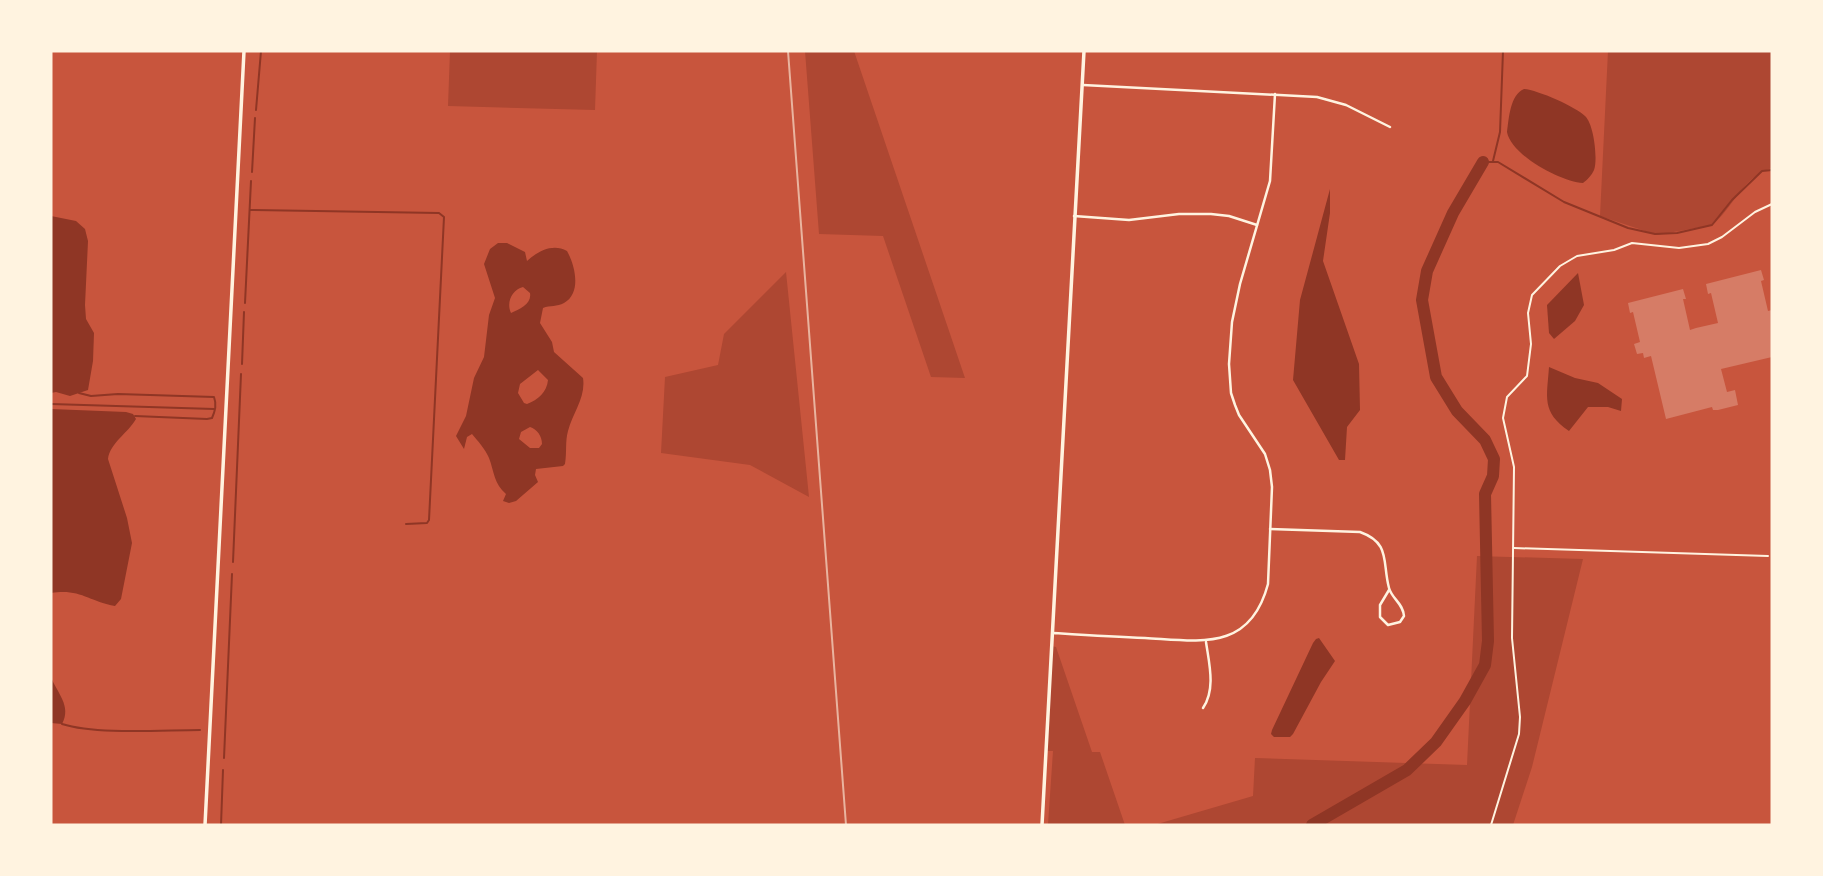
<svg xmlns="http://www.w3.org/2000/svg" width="1823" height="876" viewBox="0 0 1823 876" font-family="'Times New Roman',serif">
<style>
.green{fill:#ae4732}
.water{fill:#8f3625;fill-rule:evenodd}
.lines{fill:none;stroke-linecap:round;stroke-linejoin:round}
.stream{stroke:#8f3625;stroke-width:2}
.river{stroke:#8f3625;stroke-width:12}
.building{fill:#d67c66}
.path{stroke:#fff3e0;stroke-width:2}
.minor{stroke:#fff3e0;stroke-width:2.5}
.tertiary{stroke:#fff3e0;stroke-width:3.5}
.rail{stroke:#e9b49f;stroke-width:2}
</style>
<rect width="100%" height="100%" fill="#c8553d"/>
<g class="green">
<polygon points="450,51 597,51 595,110 448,106"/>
<polygon points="805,51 854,51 965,378 931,377 883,236 819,234"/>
<path d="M1608,51H1772V168C1740,178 1734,208 1712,225L1657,235L1600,216Z"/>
<polygon points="786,272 809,497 750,465 661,453 665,377 718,365 724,334"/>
<polygon points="1477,556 1583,559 1532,767 1513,825 1154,825 1253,796 1255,758 1467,765"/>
<polygon points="1051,646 1056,647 1092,752 1100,752 1125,825 1048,825 1053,751 1046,751"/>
</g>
<g class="water">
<path d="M1524,89C1538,90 1576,107 1585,116C1594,124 1598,160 1594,170C1592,175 1587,180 1583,183C1561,182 1511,155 1507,132C1509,118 1510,95 1524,89Z"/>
<polygon points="1330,189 1330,213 1323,261 1359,364 1360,410 1347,427 1345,460 1339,460 1293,380 1300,300"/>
<polygon points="51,216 76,221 85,229 88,241 85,305 86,319 94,333 93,361 88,390 70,396 56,392 51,393"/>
<path d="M498,243H507L525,252L527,261C538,251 553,243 567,251C575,265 582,293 564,303C557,307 550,305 543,308L540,323L552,342L554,352L583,378C586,397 573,412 568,431C565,442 567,452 565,464L563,466L536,469L535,475L538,482L516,501L509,503L503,501L506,494C494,484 494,471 489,458C486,450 477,440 472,434L467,437L464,449L456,436L466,416L474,378L484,357L489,315L495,298L484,264L490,249ZM523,287L530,293C532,304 520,309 511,313C506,302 512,290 523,287ZM538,370L548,380C547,392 538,400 527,404L524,403L518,393L520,384ZM530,427C537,429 542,436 542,444L539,448H530L519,439L521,432Z"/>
<polygon points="1578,273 1584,305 1575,321 1554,339 1549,333 1547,305"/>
<path d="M1549,367L1575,378L1598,383L1622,399L1621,411L1608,407H1588L1569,431C1541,412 1547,397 1549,367Z"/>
<path d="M51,409L126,412L133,414L136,419C128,433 110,443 108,459L127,518L132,543L121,599L115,606C89,601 79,588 51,593Z"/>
<polygon points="1319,638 1335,661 1321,682 1293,734 1290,737 1274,737 1271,734 1272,730 1313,643 1316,639"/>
<path d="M51,677C57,693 72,706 62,724L51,723Z"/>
</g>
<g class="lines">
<g class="stream">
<polyline points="256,110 261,51"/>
<polyline points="1493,161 1500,132 1503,51"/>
<polyline points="1483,162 1498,162 1564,202 1628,228 1655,234 1677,233 1712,225 1732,200 1762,171 1772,170"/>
<polyline points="252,172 255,118"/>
<polyline points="250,210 439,213 444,217 429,520 427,523 406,524"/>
<polyline points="245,303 251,181"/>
<polyline points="242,364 244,312"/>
<path d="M79,393L91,396L118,394L214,397C217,405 215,411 212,418L207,419L135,416"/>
<polyline points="51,404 214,409"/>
<polyline points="233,562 241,374"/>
<path d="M62,724C97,735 162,730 200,730"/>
<polyline points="224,758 232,574"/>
<polyline points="221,825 223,770"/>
</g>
<polyline class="river" points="1312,825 1407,770 1436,742 1465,701 1485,665 1488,641 1485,494 1493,476 1494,459 1485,440 1457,411 1436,377 1422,300 1427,271 1453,213 1483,162"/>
</g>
<polygon class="building" points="1761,270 1764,280 1761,281 1768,311 1772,310 1772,357 1721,369 1727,392 1735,390 1738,405 1718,410 1713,410 1712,407 1666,419 1651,356 1644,358 1643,353 1637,354 1634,344 1640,342 1633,312 1630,313 1628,303 1683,289 1686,299 1683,299 1690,330 1696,328 1718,323 1711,293 1708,294 1706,284"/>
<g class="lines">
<g class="path">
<polyline points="1514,548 1768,556"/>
<polyline points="1491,825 1519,734 1520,717 1512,638 1514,467 1503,418 1507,397 1527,376 1531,344 1528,313 1532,295 1560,266 1577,256 1614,250 1632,243 1679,248 1708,244 1722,237 1755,212 1772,204"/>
</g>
<g class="minor">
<polyline points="1083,85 1317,97 1346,105 1390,127"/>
<polyline points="1074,216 1129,220 1179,214 1211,214 1229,216 1257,225"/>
<path d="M1270,529L1360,532C1391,543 1382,562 1389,588C1392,599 1403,603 1404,616L1400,622L1388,625L1380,617V605L1389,590"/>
<path d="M1053,633C1084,635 1114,637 1145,638C1200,641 1250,652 1268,584L1272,487L1270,470L1265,454L1239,415L1235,405L1231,393L1229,364L1232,322L1240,284L1270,181L1275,94"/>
<path d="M1203,708C1216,689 1209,663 1206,642"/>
</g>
<g class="tertiary">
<polyline points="205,825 244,51"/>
<polyline points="1042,825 1084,51"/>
</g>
<polyline class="rail" points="788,51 846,825"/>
</g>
<rect width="1823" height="876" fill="none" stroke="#fff3e0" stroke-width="105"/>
</svg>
